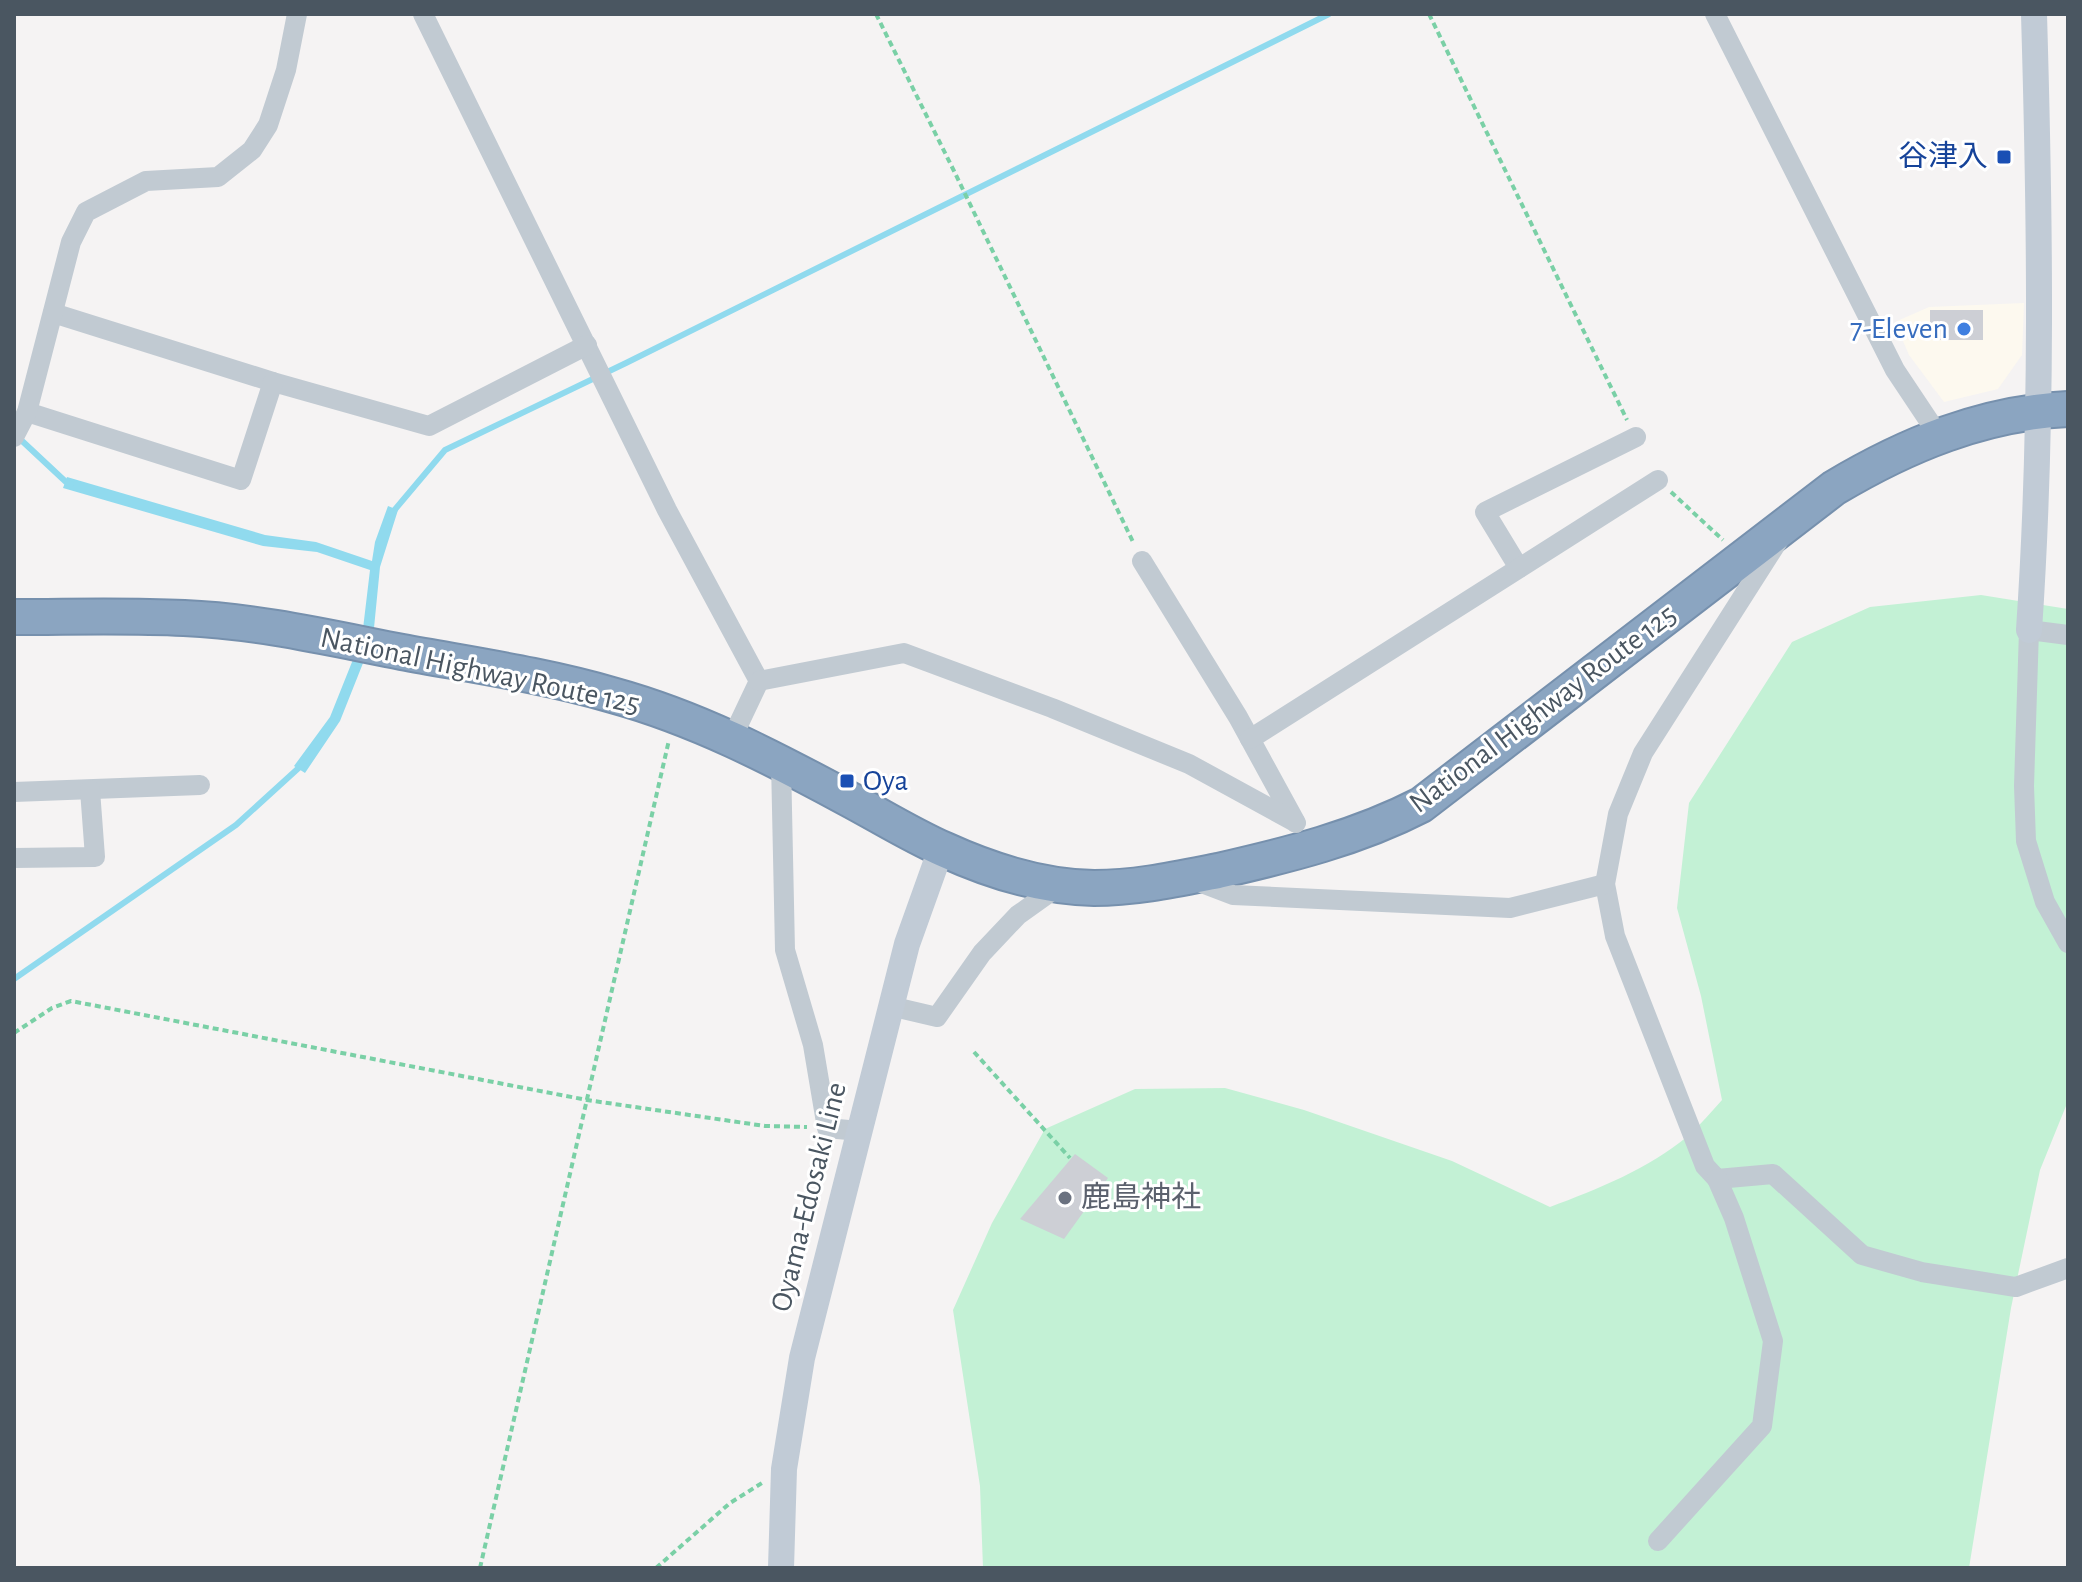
<svg xmlns="http://www.w3.org/2000/svg" width="2082" height="1582" viewBox="0 0 2082 1582" font-family="'Alegreya Sans','Noto Sans JP',sans-serif">
<style>
.commercial{fill:#fdf9ef}
.green{fill:#c3f1d5}
.water{fill:#90daee}
.lines{fill:none;stroke-linecap:round;stroke-linejoin:round}
.stream{stroke:#90daee;stroke-width:6}
.building{fill:#cdcfd5}
.highway-casing{stroke:#7690ad;stroke-width:38}
.path{stroke:#7ad0a6;stroke-width:4;stroke-dasharray:6 4;stroke-linecap:butt}
.street{stroke:#c1cad2;stroke-width:20}
.secondary{stroke:#c1cbd6;stroke-width:26}
.highway{stroke:#8ba5c1;stroke-width:34}
.transit-dot{fill:#1a4fb4;stroke:#fff;stroke-width:3}
.shop-dot{fill:#3f7fe0;stroke:#fff;stroke-width:3}
.worship-dot{fill:#6b7280;stroke:#fff;stroke-width:3}
.labels{text-anchor:middle;dominant-baseline:central;stroke-width:6;stroke-linejoin:round;paint-order:stroke}
.transit-label{font-size:30px;fill:#164399;stroke:#fff;text-anchor:end}
.shop-label{font-size:30px;fill:#366cbe;stroke:#fff;text-anchor:end}
.street-label{font-size:30px;fill:#4a5661;stroke:#fff}
.worship-label{font-size:30px;fill:#5b616d;stroke:#fff;text-anchor:start}
</style>
<rect width="100%" height="100%" fill="#f5f3f3"/>
<polygon class="commercial" points="2024,303 2022,355 1998,389 1944,402 1909,355 1895,322 1929,307"/>
<path class="green" d="M1981,595L2068,609V1101L2040,1170L2011,1308L1969,1568H983L980,1486L953,1310L992,1223L1045,1129L1135,1089L1225,1088L1304,1110L1452,1161L1550,1207C1598,1189 1648,1169 1688,1136C1700,1125 1711,1112 1722,1100L1701,996L1677,908L1689,803L1792,642L1870,607Z"/>
<polygon class="water" points="67,477 265,535 316,542 372,561 375,542 388,506 398,510 380,567 373,638 340,721 305,773 294,766 330,717 362,637 370,570 317,552 263,546 63,488"/>
<g class="lines">
<g class="stream">
<polyline points="20,439 66,482 71,484"/>
<polyline points="392,513 445,450 626,363 1329,14"/>
<polyline points="14,979 236,825 303,764"/>
</g>
</g>
<g class="building">
<rect x="1930" y="310" width="53" height="30"/>
<polygon points="1075,1154 1108,1178 1064,1239 1020,1219"/>
</g>
<g class="lines">
<g class="highway-casing">
<path id="highway" d="M14,617C70,617 127,615 184,618C257,621 330,638 402,652C472,665 543,675 612,695C696,718 771,757 847,798C879,815 911,835 945,850C991,871 1042,887 1094,888C1136,888 1177,879 1218,871C1288,855 1357,838 1421,805L1834,488C1906,445 1983,413 2068,409"/>
</g>
<g class="path">
<polyline points="876,14 954,171 1134,544"/>
<polyline points="1429,14 1627,420"/>
<polyline points="1671,492 1723,540"/>
<polyline points="14,1033 52,1008 71,1001 587,1100 765,1126 807,1127"/>
<polyline points="974,1052 1070,1158"/>
<polyline points="480,1568 669,740"/>
<polyline points="656,1568 730,1503 762,1483"/>
</g>
<g class="street">
<polyline points="423,14 667,510 759,681 732,738"/>
<polyline points="1715,14 1895,370 1939,436"/>
<polyline points="53,313 273,382 429,426 587,345"/>
<polyline points="27,412 241,480 273,382"/>
<polyline points="14,437 27,412 71,242 86,212 146,181 218,177 252,150 268,125 286,70 297,14"/>
<polyline points="1780,538 1643,753 1618,814 1605,884 1615,936 1705,1166 1717,1179 1773,1174 1862,1255 1922,1272 2016,1287 2068,1268"/>
<polyline points="1142,561 1238,717 1296,823"/>
<polyline points="1519,568 1485,512 1636,437"/>
<polyline points="2068,635 2029,630 2024,786 2026,841 2045,902 2068,943"/>
<polyline points="759,681 904,653 1052,708 1189,764 1295,822"/>
<polyline points="1250,739 1658,480"/>
<polyline points="781,762 785,950 813,1045 827,1128 859,1131"/>
<polyline points="14,792 200,785"/>
<polyline points="14,858 95,857 90,790"/>
<polyline points="1191,879 1233,895 1510,908 1605,884"/>
<polyline points="890,1006 937,1017 982,953 1018,915 1060,885"/>
<polyline points="1658,1541 1762,1426 1773,1341 1734,1218 1717,1179"/>
</g>
<g class="secondary">
<path d="M2029,630C2043,425 2040,219 2034,14"/>
<polyline points="781,1568 784,1469 802,1358 907,944 941,849"/>
</g>
<use href="#highway" class="highway"/>
</g>
<g class="transit-dot">
<rect x="1996" y="149" width="16" height="16" rx="4"/>
<rect x="839" y="773" width="16" height="16" rx="4"/>
</g>
<circle class="shop-dot" cx="1964" cy="329" r="8"/>
<circle class="worship-dot" cx="1065" cy="1198" r="8"/>
<g class="labels">
<g class="transit-label">
<text x="1988" y="157">谷津入</text>
<text x="863" y="781" text-anchor="start">Oya</text>
</g>
<g class="shop-label">
<text x="1948" y="329">7-Eleven</text>
</g>
<g class="street-label">
<text transform="translate(480 671) rotate(12)">National Highway Route 125</text>
<text transform="translate(1543 709) rotate(-37)">National Highway Route 125</text>
<text transform="translate(809 1197) rotate(-76)">Oyama-Edosaki Line</text>
</g>
<g class="worship-label">
<text x="1081" y="1198">鹿島神社</text>
</g>
</g>
<rect width="2082" height="1582" fill="none" stroke="#4a5661" stroke-width="32"/>
</svg>
